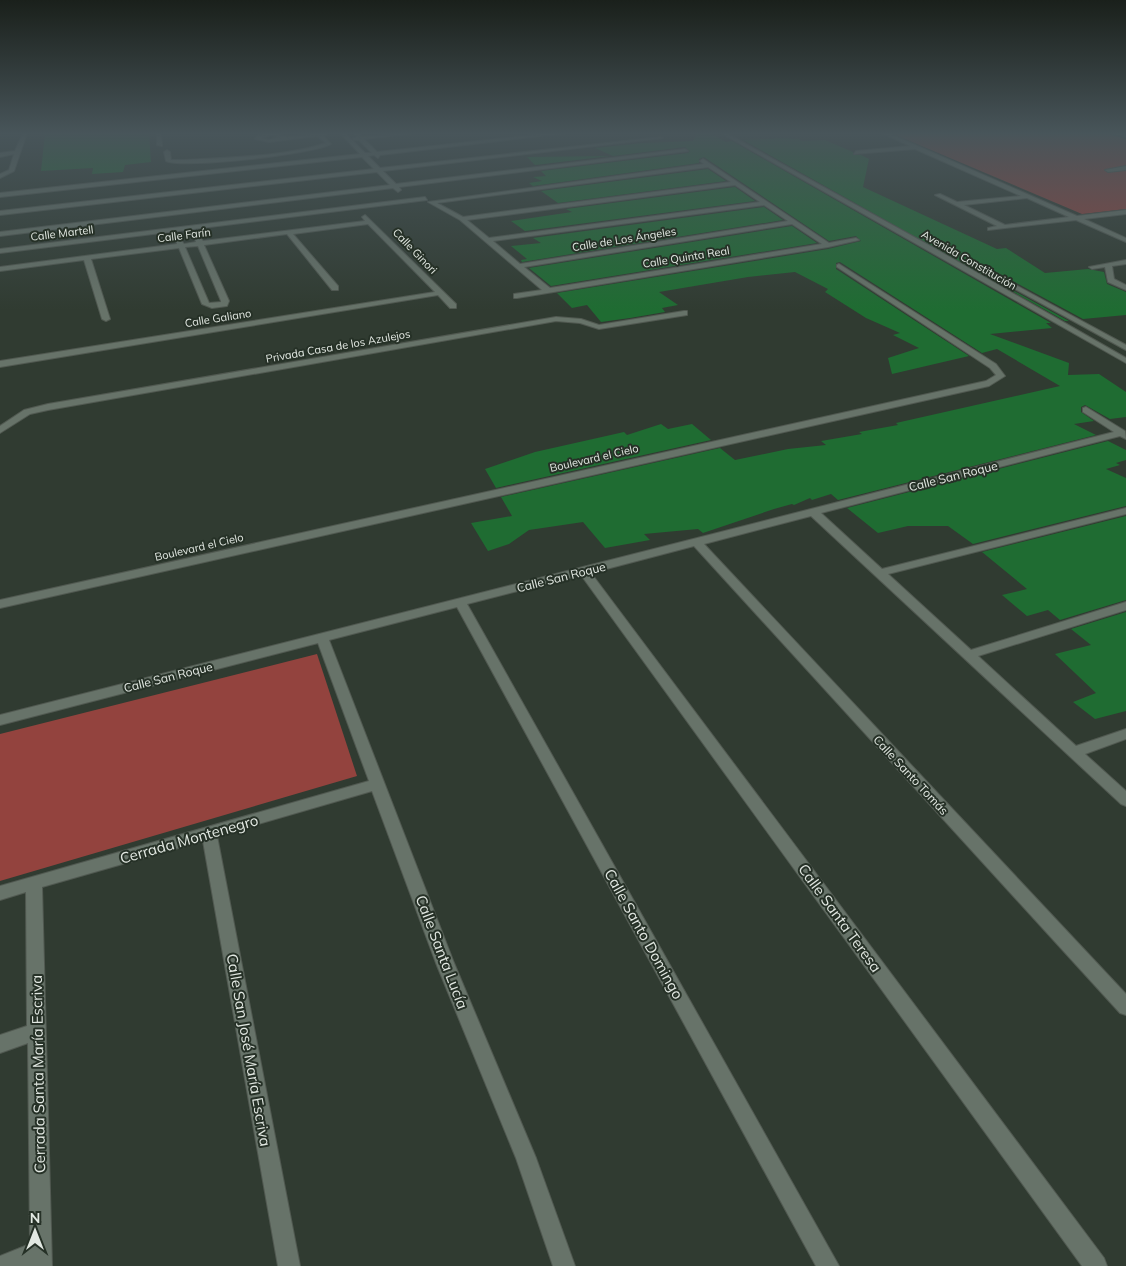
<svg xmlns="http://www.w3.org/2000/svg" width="1126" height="1266" viewBox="0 0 1126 1266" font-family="Mulish,sans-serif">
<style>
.green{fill:#93433e}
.building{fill:#1f6c32}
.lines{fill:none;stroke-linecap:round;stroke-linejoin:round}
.lane-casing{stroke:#515951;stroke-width:2}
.street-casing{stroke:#515951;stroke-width:2}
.lane{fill:#677369;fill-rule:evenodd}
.street{fill:#677369;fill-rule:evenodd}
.labels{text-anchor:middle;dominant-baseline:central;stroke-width:4;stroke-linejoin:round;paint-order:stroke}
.far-street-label{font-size:11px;fill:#e2e8e2;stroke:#263127}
.street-label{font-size:12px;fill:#e2e8e2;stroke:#263127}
.near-street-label{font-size:15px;fill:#e2e8e2;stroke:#263127}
</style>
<rect width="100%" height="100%" fill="#303b31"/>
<g class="green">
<polygon points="891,133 1106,133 1126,139 1126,209 1082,214"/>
<polygon points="317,654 357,776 0,881 0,734"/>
</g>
<g class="building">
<polygon points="45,133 149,133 151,162 125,165 123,172 92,174 93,168 41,171"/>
<polygon points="710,133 726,142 732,141 1051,323 1046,323 1052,328 990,334 1069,363 1068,375 1099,374 1126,392 1126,417 1110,419 1085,405 1081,407 1081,412 1094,421 1074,424 1096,435 838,500 831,494 812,500 810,498 794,505 792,504 774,509 703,533 698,529 644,534 650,540 605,548 583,522 529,530 509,544 488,551 471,523 512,516 501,497 720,448 735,460 788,449 826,445 821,441 862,434 859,432 898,425 896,423 1060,386 997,349 982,353 840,262 836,263 836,269 969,356 892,374 888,358 919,348 893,335 900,333 866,318 825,292 828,289 795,272 748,277 659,292 678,305 662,308 665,312 630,318 601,322 587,305 572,308 557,293 828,249 861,241 856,236 829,241 704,157 699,159 699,163 533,186 529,183 542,181 533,177 546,176 541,171 688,153 690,151 685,147 613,156 595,148 643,143 693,141 697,134"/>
<polygon points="784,138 799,139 802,141 825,140 853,152 853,155 861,155 869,159 863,187 997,249 1006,248 1045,273 1088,269 1104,272 1107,284 1126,292 1126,315 1083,319 987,267 982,269 983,274 1069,321 1065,321 743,140"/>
<polygon points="610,156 535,165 527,157"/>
<polygon points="708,169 726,181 558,203 541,191"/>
<polygon points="735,187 755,201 525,231 511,221 572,212 566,209"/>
<polygon points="764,207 783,220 522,262 521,260 527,259 511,246 541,243 533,238"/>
<polygon points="792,226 817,243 551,286 529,268"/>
<polygon points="661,424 668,429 692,424 711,440 496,488 485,469 535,452 624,432 627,435"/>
<polygon points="1108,441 1126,450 1126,460 1116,463 1120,465 1106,469 1126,478 1126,506 973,544 948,526 908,526 878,533 847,508"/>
<polygon points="1126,516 1126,600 1060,620 1048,610 1027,616 1002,595 1027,589 982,552"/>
<polygon points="1126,612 1126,711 1095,719 1073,702 1096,693 1055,654 1091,645 1071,629"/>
</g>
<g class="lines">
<g class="lane-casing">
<g id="lane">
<polygon points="23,133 27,133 14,171 0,178 0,174 9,170 14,154 0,157 0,153 15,151"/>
<polygon points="157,133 161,133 162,146 157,145"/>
<path d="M274,133L287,137L326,133V135L323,136L331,144C315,154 182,169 166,161L164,152L167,150L170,152L171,160H184C228,157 285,157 326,143L317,136L269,142L255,139L258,135ZM272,135L279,137L269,140L261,138Z"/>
</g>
</g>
<g class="street-casing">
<g id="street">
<polygon points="340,133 345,133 365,153 372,153 359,140 353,140 353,138 357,137 353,133 358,133 362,137 414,133 364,139 377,152 551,133 566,133 380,155 378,158 374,155 368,156 380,168 661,137 663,138 383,171 396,184 685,149 688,151 399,187 401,190 398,192 393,188 0,236 0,232 390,185 377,172 0,215 0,211 374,169 362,157 0,197 0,193 360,154"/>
<polygon points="721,133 726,133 934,248 1126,358 1126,363"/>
<path d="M882,133H888L1077,216L1126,210V214L1084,219L1126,238V242L1076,220L988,230V228L997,226L935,195L940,194L957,202L1021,196L915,149L854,154L856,151L910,146ZM1027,198L1069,217L1005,225L964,205Z"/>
<polygon points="1113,133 1126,135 1126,137 1113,134"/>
<path d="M703,159L829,243L856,238L859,240L828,247L517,298H514V294L542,290L460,220L428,202L704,164L700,161ZM708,167L731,182L463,217L437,203ZM735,185L760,202L489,238L467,220ZM764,205L788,221L520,264L493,241ZM792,224L822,244L550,288L524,267Z"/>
<polygon points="1126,166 1126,170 1108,172 1105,170"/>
<polygon points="425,197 427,200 0,253 0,249"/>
<path d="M365,215L456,304V308H450L438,295L0,367V361L435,292L368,224L293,234L338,286V290H332L287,234L204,245L229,301L227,306L212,308L202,304L179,248L91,259L110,319L106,321L102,319L84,260L0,271V267L177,244L175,238L178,236L184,244L196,242L194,236L197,234L203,241L365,221L362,217ZM198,246L221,301V302L209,303L185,247Z"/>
<polygon points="1126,260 1126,264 1112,266 1114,279 1126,285 1126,290 1108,282 1105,267 1092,269 1089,267"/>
<polygon points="839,264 996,364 1005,376 989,386 0,608 0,600 986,381 996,375 990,368 837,267 837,265"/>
<polygon points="986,269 1126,345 1126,350 984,272 983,271"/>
<polygon points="684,311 687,311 687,315 599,329 580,323 556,321 48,410 30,414 0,433 0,426 24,410 48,404 556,317 581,319 599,325"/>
<polygon points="1086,407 1125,431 1126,439 1120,436 821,513 882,569 1126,508 1126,514 888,574 971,650 1126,602 1126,610 978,656 1076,746 1126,729 1126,739 1085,754 1126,791 1126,806 1121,804 811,516 704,544 1126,994 1126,1015 1120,1013 694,546 591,573 1104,1258 1107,1266 1082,1266 581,575 467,604 839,1266 816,1266 457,607 329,640 454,963 536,1158 575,1266 553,1266 516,1158 436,963 372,791 217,836 300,1266 278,1266 203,841 42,887 52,1266 0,1266 0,1256 30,1244 28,1043 0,1053 0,1035 27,1026 26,892 0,900 0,886 369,781 318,643 0,725 0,715 1114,432 1083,412 1083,408"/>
</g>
</g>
<use href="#lane" class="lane"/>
<use href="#street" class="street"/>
</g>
<linearGradient id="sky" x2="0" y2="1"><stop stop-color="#1a201b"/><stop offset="0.43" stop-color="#48555a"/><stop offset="1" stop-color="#48555a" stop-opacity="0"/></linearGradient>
<rect width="1126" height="310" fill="url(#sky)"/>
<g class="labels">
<g class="far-street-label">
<text transform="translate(62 233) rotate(-7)">Calle Martell</text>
<text transform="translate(184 235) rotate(-7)">Calle Farín</text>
<text transform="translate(624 239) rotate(-9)">Calle de Los Ángeles</text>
<text transform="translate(415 251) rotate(46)">Calle Ginori</text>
<text transform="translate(686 257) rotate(-9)">Calle Quinta Real</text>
<text transform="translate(969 260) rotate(30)">Avenida Constitución</text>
<text transform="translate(218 318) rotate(-9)">Calle Galiano</text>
<text transform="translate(338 346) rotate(-10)">Privada Casa de los Azulejos</text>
<text transform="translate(594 458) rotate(-13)">Boulevard el Cielo</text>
<text transform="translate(199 547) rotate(-13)">Boulevard el Cielo</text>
</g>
<g class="street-label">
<text transform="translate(953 476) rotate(-14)">Calle San Roque</text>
<text transform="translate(561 577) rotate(-14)">Calle San Roque</text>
<text transform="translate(168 677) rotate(-14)">Calle San Roque</text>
<text transform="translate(911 775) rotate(47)">Calle Santo Tomás</text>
</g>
<g class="near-street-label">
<text transform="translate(189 839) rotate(-16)">Cerrada Montenegro</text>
<text transform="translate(840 918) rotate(54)">Calle Santa Teresa</text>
<text transform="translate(644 934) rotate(61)">Calle Santo Domingo</text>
<text transform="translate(442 952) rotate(69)">Calle Santa Lucía</text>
<text transform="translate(249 1050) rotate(80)">Calle San José María Escriva</text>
<text transform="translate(38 1074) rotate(-91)">Cerrada Santa María Escriva</text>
</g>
</g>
<g transform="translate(35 1231)" stroke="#263127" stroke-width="4" paint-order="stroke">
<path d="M0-4L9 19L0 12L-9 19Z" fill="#e2e8e2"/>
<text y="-8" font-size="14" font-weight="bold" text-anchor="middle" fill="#e2e8e2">N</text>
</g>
</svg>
